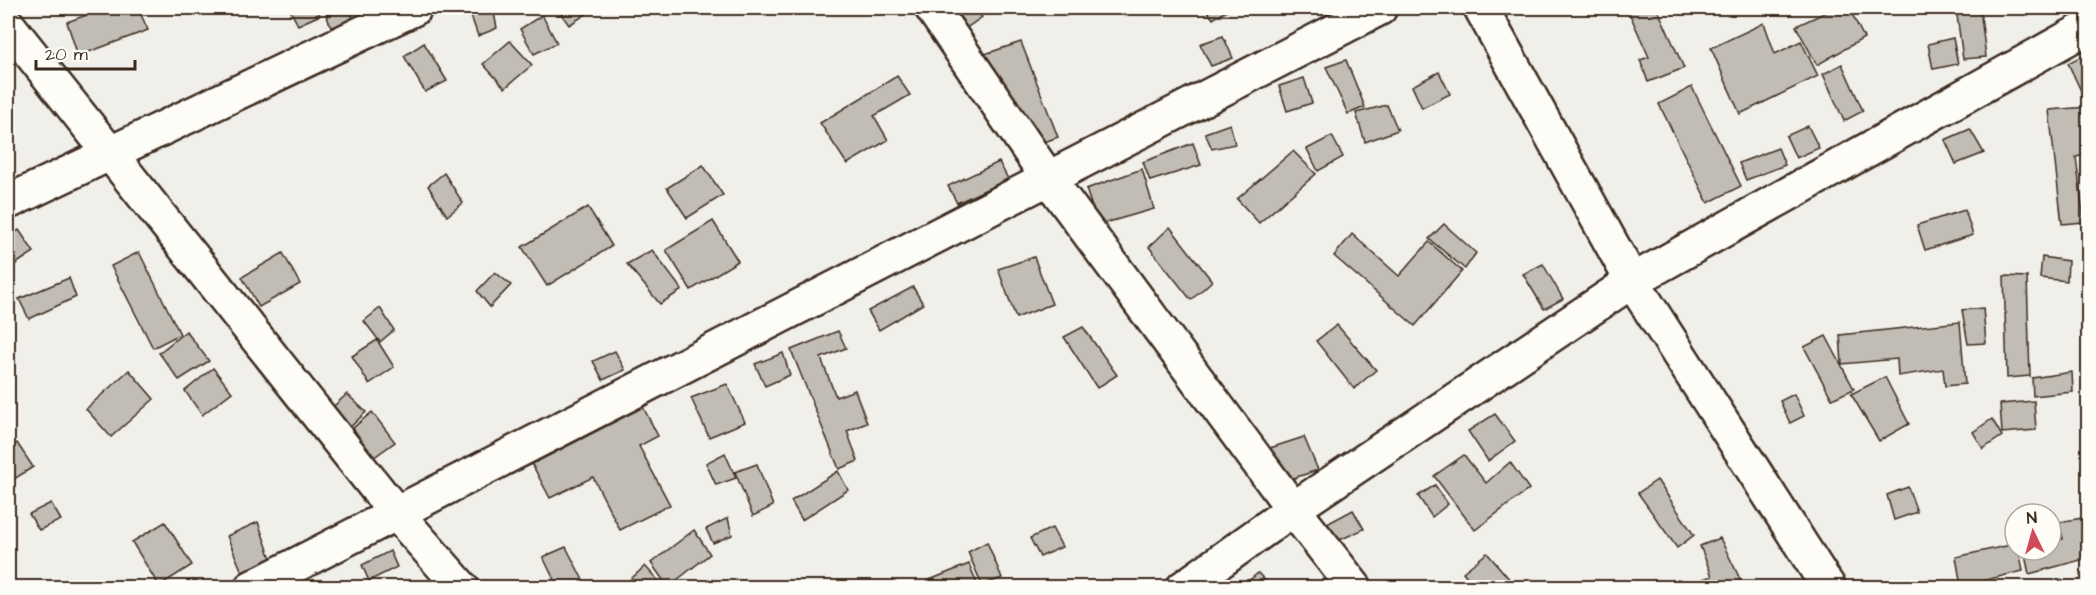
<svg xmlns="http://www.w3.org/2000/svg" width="2096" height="595" viewBox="0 0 2096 595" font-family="'Architects Daughter',sans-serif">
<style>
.building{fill:#c1bcb4;stroke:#3b2a1e;stroke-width:1.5}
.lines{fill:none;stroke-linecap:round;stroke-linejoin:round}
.minor-casing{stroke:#3b2a1e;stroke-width:38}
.minor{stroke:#fdfcf7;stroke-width:33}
</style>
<rect width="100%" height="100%" fill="#f1efea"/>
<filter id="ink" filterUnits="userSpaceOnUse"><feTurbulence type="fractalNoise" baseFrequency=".0167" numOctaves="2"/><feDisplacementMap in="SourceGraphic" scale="12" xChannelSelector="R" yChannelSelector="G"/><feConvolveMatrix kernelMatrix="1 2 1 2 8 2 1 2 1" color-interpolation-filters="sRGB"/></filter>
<g filter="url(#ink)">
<g class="building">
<polygon points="106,8 138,8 148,30 78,56 67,22"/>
<polygon points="289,8 317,8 320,15 298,25"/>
<polygon points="346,8 349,8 355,23 333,31 326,15"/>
<polygon points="487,8 493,8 497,28 478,36 470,13"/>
<polygon points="557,8 596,8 569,25"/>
<polygon points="946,8 975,8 982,17 962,31"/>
<polygon points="1060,8 1079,8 1065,16"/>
<polygon points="1205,8 1231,8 1213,19"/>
<polygon points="1627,8 1657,8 1684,68 1648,82 1640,60 1649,57"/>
<polygon points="1835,8 1849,8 1864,38 1817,65 1796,26"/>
<polygon points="1956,8 1980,8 1986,57 1963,59"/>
<polygon points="542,15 557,43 534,54 520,29"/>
<polygon points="1764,23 1775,54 1801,41 1818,76 1740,114 1711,48"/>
<polygon points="1223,36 1233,58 1211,66 1200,44"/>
<polygon points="1953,38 1958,64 1933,69 1928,44"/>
<polygon points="510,41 532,65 505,88 483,64"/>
<polygon points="1021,42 1058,137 1036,145 1017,100 1003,107 982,55"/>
<polygon points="424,43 447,81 425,92 404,56"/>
<polygon points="2088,53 2088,90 2082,93 2068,63"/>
<polygon points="1346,60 1365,107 1348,114 1326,67"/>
<polygon points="1842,64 1863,111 1844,121 1823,74"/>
<polygon points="1439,72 1450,94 1422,108 1412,86"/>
<polygon points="897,76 910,95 874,116 888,140 847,164 820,123"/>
<polygon points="1304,78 1312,103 1287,111 1279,86"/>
<polygon points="1692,87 1741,186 1708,203 1659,104"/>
<polygon points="1387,105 1398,130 1365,142 1356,113"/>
<polygon points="2088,107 2088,154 2076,157 2084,222 2062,224 2049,110"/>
<polygon points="1230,124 1235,144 1212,149 1205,133"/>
<polygon points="1808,126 1819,148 1796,158 1786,136"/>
<polygon points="1970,129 1984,153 1956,164 1945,140"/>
<polygon points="1332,136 1343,157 1318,171 1307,149"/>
<polygon points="1193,143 1201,165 1150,181 1143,162"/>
<polygon points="1778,148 1785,165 1746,180 1739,163"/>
<polygon points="1293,151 1316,174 1259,223 1237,199"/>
<polygon points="999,162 1008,179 957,203 948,186"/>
<polygon points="703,165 723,195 687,218 667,188"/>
<polygon points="1142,169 1154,209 1098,225 1086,189"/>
<polygon points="444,173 463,203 447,216 428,186"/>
<polygon points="588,207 612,246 547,286 522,247"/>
<polygon points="1965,210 1973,235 1925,250 1917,225"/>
<polygon points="713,221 738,261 691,290 666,250"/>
<polygon points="1444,224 1476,253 1465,269 1429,239"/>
<polygon points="1170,227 1212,281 1191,300 1149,247"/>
<polygon points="19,230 34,252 8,269 8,237"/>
<polygon points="1352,234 1399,276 1429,242 1462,271 1415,326 1334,256"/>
<polygon points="652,250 682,290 660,304 627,264"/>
<polygon points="139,252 180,334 153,348 111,266"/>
<polygon points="283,253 300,284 259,307 242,277"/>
<polygon points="1034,257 1052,304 1016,318 998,269"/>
<polygon points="2042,257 2068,261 2067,281 2040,278"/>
<polygon points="1543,264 1563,299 1544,309 1523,274"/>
<polygon points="495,272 511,285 490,307 477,291"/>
<polygon points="2004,276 2027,277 2030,376 2007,378"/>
<polygon points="69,278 76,297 29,319 19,299"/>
<polygon points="913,287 923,304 879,330 868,311"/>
<polygon points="380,308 394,330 380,342 364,321"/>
<polygon points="1983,308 1986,343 1968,344 1962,310"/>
<polygon points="1960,322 1965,384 1945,386 1943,369 1898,376 1897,359 1842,364 1840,335"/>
<polygon points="1337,325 1376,370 1354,389 1316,341"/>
<polygon points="1083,327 1117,375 1097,388 1064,337"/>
<polygon points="186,331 209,361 179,380 159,353"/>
<polygon points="838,331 846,348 821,358 836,397 855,390 867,423 847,431 858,461 839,469 791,350"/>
<polygon points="1826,336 1854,389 1832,399 1804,347"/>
<polygon points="377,340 394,367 369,384 352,356"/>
<polygon points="615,351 625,370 603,380 593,361"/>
<polygon points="783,353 790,375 765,386 755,364"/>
<polygon points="213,368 232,392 202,415 185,391"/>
<polygon points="129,370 154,399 111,437 86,409"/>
<polygon points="2072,372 2073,392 2033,396 2032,378"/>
<polygon points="1885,377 1909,424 1879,441 1851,394"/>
<polygon points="727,384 745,422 709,437 691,398"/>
<polygon points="347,394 366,412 342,435 323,416"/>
<polygon points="1794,394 1804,416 1790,423 1780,401"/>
<polygon points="2034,401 2036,430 2002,433 2000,404"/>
<polygon points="643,407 658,436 639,446 670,505 620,530 593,477 550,498 532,464"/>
<polygon points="372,412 395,442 373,458 353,428"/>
<polygon points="1495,414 1515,441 1488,461 1468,431"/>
<polygon points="1992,419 2002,436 1983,449 1973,432"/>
<polygon points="1304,437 1318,470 1285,481 1270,448"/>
<polygon points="17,443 33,467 8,483 8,449"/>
<polygon points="725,453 736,478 716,485 706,463"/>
<polygon points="1464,455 1486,483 1510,462 1529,489 1475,530 1434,476"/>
<polygon points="757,464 773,506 753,516 735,472"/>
<polygon points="838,471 848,490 802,520 791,501"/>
<polygon points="1657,480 1694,535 1677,548 1638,493"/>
<polygon points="1435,485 1448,504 1432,517 1418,496"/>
<polygon points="1908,487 1917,512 1894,520 1887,495"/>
<polygon points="51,503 61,520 39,530 29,514"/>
<polygon points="1353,510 1364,529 1333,543 1323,526"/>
<polygon points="2088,517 2088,558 2029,574 2024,550 2051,550 2051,542 2063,539 2059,522"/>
<polygon points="728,518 732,535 713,543 706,529"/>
<polygon points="165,522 192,565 159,586 132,542"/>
<polygon points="258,522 272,561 242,572 227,536"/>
<polygon points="1052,528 1062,547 1040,557 1030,538"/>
<polygon points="694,530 710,554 668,587 651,563"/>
<polygon points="1720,538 1744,587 1707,588 1703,579 1712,576 1700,546"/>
<polygon points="987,542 1002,578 982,585 968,552"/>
<polygon points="2015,544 2015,550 2019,550 2023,571 1961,586 1956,557"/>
<polygon points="566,547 583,580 570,588 558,588 543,557"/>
<polygon points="390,551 397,567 369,581 362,565"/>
<polygon points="1487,553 1517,588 1476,588 1463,572"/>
<polygon points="969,564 979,588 929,588 927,581"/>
<polygon points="645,566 664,587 621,588"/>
<polygon points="1258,573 1272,588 1240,588"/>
<polygon points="1882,581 1885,588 1863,588 1862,586"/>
</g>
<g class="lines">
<g class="minor-casing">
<g id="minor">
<polyline points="932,8 1048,178 1293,509 1355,588"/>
<polyline points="1481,8 1632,281 1829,588"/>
<polyline points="8,25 396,513 462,588"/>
<polyline points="8,202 415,8"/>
<polyline points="251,588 1380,8"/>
<polyline points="1183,588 1293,509 1632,281 2088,27"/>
</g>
</g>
<use href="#minor" class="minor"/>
</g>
</g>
<rect width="2096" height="595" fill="none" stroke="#fdfcf7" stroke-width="30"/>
<rect x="15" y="15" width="2066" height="565" fill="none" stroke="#3b2a1e" stroke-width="2" filter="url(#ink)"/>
<g transform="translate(2033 532) rotate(355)"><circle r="28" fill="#fdfcf7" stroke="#afa8a0" stroke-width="1.5"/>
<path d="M0-4.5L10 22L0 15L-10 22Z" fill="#d1495b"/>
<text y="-9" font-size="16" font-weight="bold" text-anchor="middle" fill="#3b2a1e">N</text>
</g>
<path d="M36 60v9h99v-9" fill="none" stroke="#3b2a1e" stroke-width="3"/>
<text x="45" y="60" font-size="18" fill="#3b2a1e" stroke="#fdfcf7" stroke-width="4.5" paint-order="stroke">20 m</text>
</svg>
